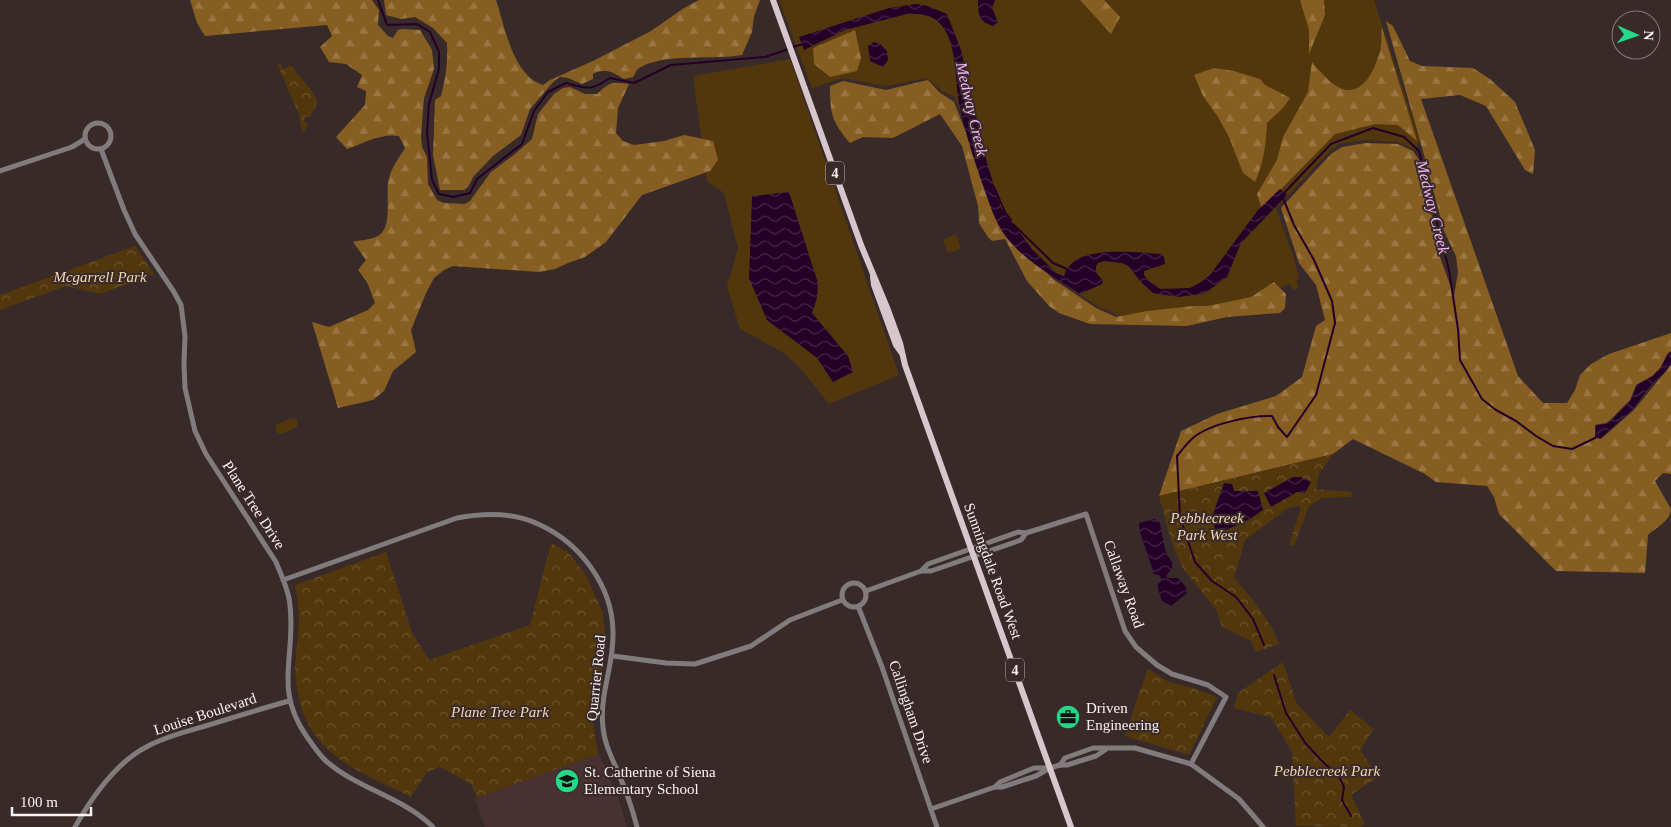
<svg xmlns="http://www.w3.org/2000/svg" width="1671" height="827" viewBox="0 0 1671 827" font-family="'Times New Roman',serif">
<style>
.built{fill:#473132}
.green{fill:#52370c}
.forest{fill:url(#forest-firs)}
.park{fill:url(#park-crowns)}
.water{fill:url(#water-waves)}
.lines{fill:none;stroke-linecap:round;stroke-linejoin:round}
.stream{stroke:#240029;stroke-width:2}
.minor{stroke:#827b7e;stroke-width:5}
.major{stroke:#d6c7cd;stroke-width:6}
.labels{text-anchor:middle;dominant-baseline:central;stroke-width:4;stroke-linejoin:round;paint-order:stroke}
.shield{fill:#392a2a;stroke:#c1b5b5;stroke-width:1}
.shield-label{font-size:14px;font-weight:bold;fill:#fbf1f1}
.park-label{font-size:15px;font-style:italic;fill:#f4d7b3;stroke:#392a2a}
.street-label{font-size:15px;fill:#fbf1f1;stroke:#392a2a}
.poi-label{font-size:15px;fill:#fbf1f1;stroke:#392a2a;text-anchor:start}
.water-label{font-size:16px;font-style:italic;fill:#f6b7fd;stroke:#392a2a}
</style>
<defs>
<pattern id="forest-firs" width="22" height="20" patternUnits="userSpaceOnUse" patternTransform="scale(1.25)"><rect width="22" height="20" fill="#875e22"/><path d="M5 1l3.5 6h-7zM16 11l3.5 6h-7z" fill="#997643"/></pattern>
<pattern id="park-crowns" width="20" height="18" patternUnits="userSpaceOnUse" patternTransform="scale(1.25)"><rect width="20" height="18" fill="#52370c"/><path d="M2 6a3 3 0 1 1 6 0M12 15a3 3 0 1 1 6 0" fill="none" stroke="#6c5430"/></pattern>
<pattern id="water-waves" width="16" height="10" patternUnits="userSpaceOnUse" patternTransform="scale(1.25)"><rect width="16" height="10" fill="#240029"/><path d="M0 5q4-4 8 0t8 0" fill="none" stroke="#452648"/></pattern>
</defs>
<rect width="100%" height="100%" fill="#392a2a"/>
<polygon class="built" points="599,754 619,800 627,827 485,827 475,799"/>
<g class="green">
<polygon points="779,0 1374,0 1420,142 1414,149 1398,142 1365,140 1339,144 1329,152 1276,208 1294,259 1299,279 1296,281 1299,286 1294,290 1289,284 1255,300 1125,323 1111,311 1100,308 1052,275 1003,221 955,97 942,91 927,78 886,86 843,78 812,88"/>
<polygon points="790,59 899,375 829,404 801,369 784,353 740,329 727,287 738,248 724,193 707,181 693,76"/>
<polygon points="956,234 961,249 948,253 943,240"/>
<polygon points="292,418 297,419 297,427 282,434 278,433 275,430 277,424"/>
</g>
<g class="forest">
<path d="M190,0H372L379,10L378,25L388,36L393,38L398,30L402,29L420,30L432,50L434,69L424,98L421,136L422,147L427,157L428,184L437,200L444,203L465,204L470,201L491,172L515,154L532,139L538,114L554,94L563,88L570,87L585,94H597C610,82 611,82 629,84L618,108L616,133L623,141L634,145L664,141L684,135L713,141L718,160L710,171L642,195L606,242L585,257L568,263L555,269L539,272L453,266L444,270L434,278L426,293L411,330L416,352L393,371L384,391L373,400L338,408L312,322L329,327L368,310L375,303L367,282L358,270L366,260L353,242C360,240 369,240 376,237C393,231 386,198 388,183C390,170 398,159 405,148L399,136C381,133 364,143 347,149L336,137L365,105L366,91L357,87L362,75L346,64L329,62L320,47L332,36L327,25L205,36L197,23Z"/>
<path d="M384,0H496C505,27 513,76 543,85L550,80L595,60L651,31L684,8L699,0H760L754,16L752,32L742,55C713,60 663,53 639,68C636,70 635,74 633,77L624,79C613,72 605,67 593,74V79L582,84L568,78L560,77L554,81L530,109L521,135L493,156L473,177L468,187L464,190H440L433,155L435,100L441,96C446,77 448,61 447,43L433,28L415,17L401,19L386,15Z"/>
<polygon points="1080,0 1104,0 1120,17 1111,34"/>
<polygon points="1300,0 1324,0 1325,15 1309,54 1309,30"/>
<path d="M1386,21L1393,26L1410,61L1422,66L1473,68L1490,79L1515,102L1535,150L1533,174L1525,170L1486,106L1460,95L1421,99L1518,376L1543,403H1567L1575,390L1580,375L1591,364L1609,354L1671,333V351L1667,354L1661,367L1652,376L1636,385L1630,400L1610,420L1606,423L1595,425V438L1601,439L1634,410L1671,365V474L1663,473L1655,481L1671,509C1670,521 1657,527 1648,535L1645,573L1556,571L1499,514L1494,497L1487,486L1436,482L1425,474L1353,439L1333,454L1159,496L1181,431L1217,414L1276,396L1302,377L1316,326L1325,320L1316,285L1299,263L1281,208L1331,154L1342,147L1366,143L1398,144L1413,151L1419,160L1422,182L1438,237L1440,257L1454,296L1458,272L1456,256L1444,231L1424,155Z"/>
<path d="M1382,28L1417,141L1398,125L1375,124L1335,134L1262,209L1257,194L1277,160L1283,137L1308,92L1312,62C1320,71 1329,83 1340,88C1363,98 1375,69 1380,51C1382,44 1381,36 1382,28Z"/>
<polygon points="855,30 861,58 857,71 830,77 814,64 813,48"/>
<path d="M1214,68L1234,71L1260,79L1265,85L1290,98L1284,107L1267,123C1266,144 1264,162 1255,182L1243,173L1229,137L1218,117L1203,96L1194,75Z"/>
<path d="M928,80L939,92L954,102L1001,222L1021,246L1053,279L1096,308L1116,317L1147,311L1193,306H1208L1251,297L1274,282L1286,294L1285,308L1280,313L1227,317L1187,326L1090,324L1059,313L1049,306L1027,281L1005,239L992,241L988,237L979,223L978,206L962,146L940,114L893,138L863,137L850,143C832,122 830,114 830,86L843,81L886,90Z"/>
</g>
<g class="park">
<path d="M277,64H281L282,69L288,68V65L293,67C298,77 318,93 317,103C316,107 312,113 310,117L306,116L304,121L308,123L303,134L298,112Z"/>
<polygon points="135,246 154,274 100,294 66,286 0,310 0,295"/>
<path d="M1333,454L1319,474L1316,489L1352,492L1351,497L1322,498L1309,506L1294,546L1289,544L1301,508L1299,506L1288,508L1245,540L1234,578C1250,596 1271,621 1279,644L1256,652L1251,641L1222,627L1217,611L1182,567L1171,540L1159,496Z"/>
<path d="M551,543L568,552L586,575L602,611L605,633V654L592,711L595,739L599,754L477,798L471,784L440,767L427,772L411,797C367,775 316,758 301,706C298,693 295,681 295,668C296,652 299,635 299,619C299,607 297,596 295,585L386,552L412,632L429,660L530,625Z"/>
<polygon points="1283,662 1297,704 1329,737 1350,710 1374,729 1360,750 1378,777 1351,795 1365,824 1359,827 1296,826 1292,752 1271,717 1234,708 1238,693"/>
<polygon points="1148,669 1169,682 1193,688 1217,697 1189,755 1125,736 1139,693"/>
</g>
<g class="water">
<path d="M978,0H995L992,8L998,22L993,26C978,21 978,14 978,0Z"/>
<path d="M917,4L928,6L947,14L961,50L987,163L1001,208L1032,249L1056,273L1064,276C1073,243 1135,253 1161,254L1164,257L1165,264L1144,271V275L1148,280L1160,289L1190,288L1201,282L1210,275L1258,210L1280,189L1287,195L1241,243L1227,277L1208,291L1201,294L1178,297L1153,293L1142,283L1128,266L1122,263L1104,261L1098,263L1096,266V272L1103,281L1102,284L1080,294C1053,276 1015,256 999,226C991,211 986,193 980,177C972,153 964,128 959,103C955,81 957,44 942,26C934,15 920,13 907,14L845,30L804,50L799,37L889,8Z"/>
<polygon points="874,42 880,44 887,51 888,60 883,67 870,61 868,46"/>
<polygon points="789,192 818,283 817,298 812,313 848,356 853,372 833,382 817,358 767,320 749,278 752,196"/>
<polygon points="1671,352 1671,363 1667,370 1652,384 1633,409 1601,438 1595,438 1596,425 1607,424 1611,421 1631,400 1637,385 1653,376 1661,367 1668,354"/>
<polygon points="1293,477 1301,477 1311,482 1305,493 1297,492 1271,507 1264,493"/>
<polygon points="1224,483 1232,484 1234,491 1258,491 1263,510 1250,519 1224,531 1215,529 1212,517"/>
<polygon points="1155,519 1160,523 1165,550 1172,563 1172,568 1166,576 1168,578 1178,578 1186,587 1187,593 1171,606 1162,601 1158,589 1158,583 1162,580 1159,575 1154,574 1140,532 1139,523"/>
</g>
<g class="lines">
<g class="stream">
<path d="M378,0L387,25L417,24L430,32L439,52V69L429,104L427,132L432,180L439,194L453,197L470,193L477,179L522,144L534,111L548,92L566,83C589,89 590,91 610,78L634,83L671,65L765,57L789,49"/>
<polyline points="793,47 803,44"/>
<polyline points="994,187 1005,212 1011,220"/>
<polyline points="1283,194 1331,144 1373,128 1404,137 1419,151 1449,270 1458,329 1460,360 1482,399 1496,410 1516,421 1536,436 1553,446 1572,449 1595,438"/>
<polyline points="1013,224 1053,263 1067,269"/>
<path d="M1264,645L1253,619L1236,597L1212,581L1195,562L1180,517L1177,456C1182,450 1187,443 1193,438C1209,424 1251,415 1272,416L1278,427L1287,437L1316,395L1335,323L1332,301L1314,260L1294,225L1283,198"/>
<polyline points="1274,675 1286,713 1306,744 1325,764 1338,774 1344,787 1342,800 1351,816"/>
</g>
<g class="minor">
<circle cx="98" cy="136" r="13"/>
<path d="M101,149L124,210L135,234L174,292L181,305L185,336L184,364L185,388L195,431L206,454L276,562C281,575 289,590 290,605C296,657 273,689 307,737C313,745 319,755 326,761C358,789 403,797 433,827"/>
<polyline points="0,171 72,147 85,139"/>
<polyline points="921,571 928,564 1018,532 1026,533 1086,514 1125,631 1136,647 1157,665 1172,674 1208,685 1226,697 1191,764"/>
<path d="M283,580L457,518C483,513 512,512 538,524C581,543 613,587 613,633C614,665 599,695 603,727C604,742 611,756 617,770C625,788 632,807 637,827"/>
<circle cx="854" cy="595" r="12"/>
<polyline points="866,591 921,571 931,571 1021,540 1026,533"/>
<polyline points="858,606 882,667 937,827"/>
<polyline points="613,656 666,663 695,664 751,646 790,620 842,600"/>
<polyline points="1060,765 1065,758 1093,748 1135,748 1191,764 1239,799 1263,827"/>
<polyline points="995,787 1000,782 1034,768 1050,768"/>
<polyline points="931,809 995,787 1002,787 1036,776 1050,768 1060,765 1067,765 1096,756 1105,750"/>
<path d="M75,827C92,797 116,762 148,746C165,737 184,732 202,727C231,718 260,709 289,701"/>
</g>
<g class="major">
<polyline points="773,0 861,245 888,310 900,343 905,365 1071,827"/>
<polyline points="873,277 874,285 896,345 901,352"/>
</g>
</g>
<defs>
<g id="office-disc" transform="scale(1.25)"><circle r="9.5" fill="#23d886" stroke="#392a2a"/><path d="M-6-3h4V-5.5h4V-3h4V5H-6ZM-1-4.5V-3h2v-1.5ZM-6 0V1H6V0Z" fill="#111"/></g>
<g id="school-disc" transform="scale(1.25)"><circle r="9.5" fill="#23d886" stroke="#392a2a"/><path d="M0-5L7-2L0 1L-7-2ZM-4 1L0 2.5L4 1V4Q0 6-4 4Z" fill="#111"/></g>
</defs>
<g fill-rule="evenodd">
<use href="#office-disc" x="1068" y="717"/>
<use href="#school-disc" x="567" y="781"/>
</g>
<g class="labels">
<g class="shield">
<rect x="826" y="161.5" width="18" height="23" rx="4"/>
<rect x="1006" y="658.5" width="18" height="23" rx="4"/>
</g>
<g class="shield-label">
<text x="835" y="173">4</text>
<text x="1015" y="670">4</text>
</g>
<g class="park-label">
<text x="100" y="277">Mcgarrell Park</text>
<text x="1207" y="518">Pebblecreek<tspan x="1207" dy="17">Park West</tspan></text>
<text x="500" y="712">Plane Tree Park</text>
<text x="1327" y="771">Pebblecreek Park</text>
</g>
<g class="street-label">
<text transform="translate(254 505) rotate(57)">Plane Tree Drive</text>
<text transform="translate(993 571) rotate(70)">Sunningdale Road West</text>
<text transform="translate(1124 584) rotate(70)">Callaway Road</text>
<text transform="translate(596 678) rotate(-84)">Quarrier Road</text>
<text transform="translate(911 712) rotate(71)">Callingham Drive</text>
<text transform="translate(205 714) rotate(-18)">Louise Boulevard</text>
</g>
<g class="poi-label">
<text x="1086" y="708">Driven<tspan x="1086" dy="17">Engineering</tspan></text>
<text x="584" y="772">St. Catherine of Siena<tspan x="584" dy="17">Elementary School</tspan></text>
</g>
<g class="water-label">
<text transform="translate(972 109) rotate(77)">Medway Creek</text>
<text transform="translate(1433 207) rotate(76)">Medway Creek</text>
</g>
</g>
<g transform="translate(1636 35) rotate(92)"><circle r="24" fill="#392a2a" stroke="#877a7a"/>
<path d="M0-4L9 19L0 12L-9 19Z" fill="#23d886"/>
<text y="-8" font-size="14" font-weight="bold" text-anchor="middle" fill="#fbf1f1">N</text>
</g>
<path d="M12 807v8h79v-8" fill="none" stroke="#fbf1f1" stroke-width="2.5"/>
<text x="20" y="807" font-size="15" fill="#fbf1f1" stroke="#392a2a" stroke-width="4" paint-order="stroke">100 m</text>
</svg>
